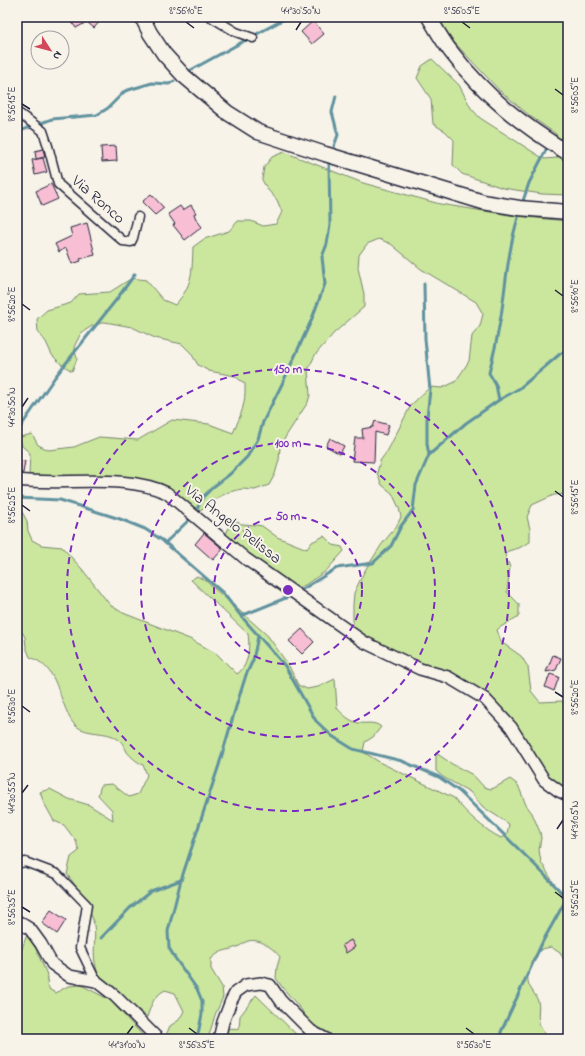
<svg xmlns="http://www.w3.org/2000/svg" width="585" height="1056" viewBox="0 0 585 1056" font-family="'Indie Flower',sans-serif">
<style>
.green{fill:#cbe79e;stroke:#76846c}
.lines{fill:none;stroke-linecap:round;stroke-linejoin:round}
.stream{stroke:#61929f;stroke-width:3}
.building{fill:#f8bfd4;stroke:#22223b}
.street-casing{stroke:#22223b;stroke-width:11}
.secondary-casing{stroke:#22223b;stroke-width:14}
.highway-casing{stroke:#22223b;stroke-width:17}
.street{stroke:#f7f3e8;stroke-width:8}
.secondary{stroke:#f7f3e8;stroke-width:11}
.highway{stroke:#f7f3e8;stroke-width:14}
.ticks{fill:none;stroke:#22223b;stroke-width:1.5}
.ring{fill:none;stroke:#7b2cbf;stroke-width:2;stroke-dasharray:7 5}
.labels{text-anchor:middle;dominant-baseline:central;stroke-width:4;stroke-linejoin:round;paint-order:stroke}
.street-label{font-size:16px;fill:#22223b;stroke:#f7f3e8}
.centre{fill:#7b2cbf;stroke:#f7f3e8;stroke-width:2}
.ring-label{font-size:12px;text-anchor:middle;font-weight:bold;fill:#7b2cbf;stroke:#f7f3e8;stroke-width:4;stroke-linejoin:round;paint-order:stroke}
.neatline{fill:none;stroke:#22223b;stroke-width:1.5}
.ticks-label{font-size:10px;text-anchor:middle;fill:#22223b}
</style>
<rect width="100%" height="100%" fill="#f7f3e8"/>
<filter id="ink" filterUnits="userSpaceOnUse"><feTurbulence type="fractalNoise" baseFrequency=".025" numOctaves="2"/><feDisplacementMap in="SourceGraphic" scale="8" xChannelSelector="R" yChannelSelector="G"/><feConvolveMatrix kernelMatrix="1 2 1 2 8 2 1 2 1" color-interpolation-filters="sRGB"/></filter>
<g filter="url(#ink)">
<g class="green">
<polygon points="437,17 568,17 568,195 542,194 503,188 462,174 453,165 454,140 445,131 433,124 431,99 417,78 422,66 432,59 459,85 471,108 480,118 544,159 557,158 560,146 556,134 530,116 499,90 454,42"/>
<path d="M284,152L363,183L440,204L515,216L568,221V494L554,495L532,505L527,517L530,529V542L519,548L508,551L505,555L510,567L507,592L519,604V616L499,628L497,630L501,642L521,656L528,667L531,691L540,702L562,701L568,709V790L552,782L507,714L491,700L445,672L417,661L367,638L353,629V605L354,593L364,572L382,544L396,527L401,517L399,508L392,493L382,485L377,473L380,461L388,450L411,405L430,387L442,388L455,382L462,372L469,361L472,336L480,326L483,314L476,302L421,269L391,244L379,239L367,244L359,255L358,268L364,294V307L334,333L315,355L308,370L310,395L308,402L286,436L280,447L279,460L275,474L269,485L255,490L242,489L229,492L217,498L199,511L169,487L151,480L29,476L30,453L22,446L20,437L32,434L38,445L49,450L74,447L99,437L138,440L172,420L209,424L233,433C241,415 246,404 245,384L235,376L209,371L198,365L191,353L182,344L155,338L132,327L105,322L92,326L81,333L74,347L77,359L72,371L61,364L52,355L46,342L38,332L37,319L47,310L71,303L79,294L110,292L132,278L146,280L163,300L175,305C193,285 192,272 193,247L204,239L229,231L238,221H251L263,226L276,224L282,212L277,200L268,190L262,180L264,167L272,157Z"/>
<path d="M17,510L22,512L27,521L28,531L32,540L41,545L62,547L82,569L110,605L123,613L192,640L217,654L237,674C249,666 250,647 248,634L191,580L197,576L206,581L268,636L289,666L298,685L307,689L318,687L335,679L337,708C342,714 351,722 359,723C367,724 374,721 381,727L373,737L365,742L363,752L381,763L454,798C466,813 483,829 501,838L507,834L509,824L483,807L470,792L443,777L436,771V753L452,764L473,775L484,787L491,789L494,788L510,779L518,785L526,805L532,813L540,832L541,838L539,850L541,862L564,900L568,901V966L560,953L551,947C548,948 545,948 542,949C532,954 525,974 529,985C531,990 536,995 538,1001C540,1007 537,1015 539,1022C540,1029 545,1031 545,1039H338L312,1026L300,1008L282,987L276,978L277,967L280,957C273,948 260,938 248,941C244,942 241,946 237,947C224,952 222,949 211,959V969L222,987L223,997L215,1015L208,1039H169L166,1035L170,1026L179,1020L184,1011L175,993L165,990C153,997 152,1003 147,1017L100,978C89,955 98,941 93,920C89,905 76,886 67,874L71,857L79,851L76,841L64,825L54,821L44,803L40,792L50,789L69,799L89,805L113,820L112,810L98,795L101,785L112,784L129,797L138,794L147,775L143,765C137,762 132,758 127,752C124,746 122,741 116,738C107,731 87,735 76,726C70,721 68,714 65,707C56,686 54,666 30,657L26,647L25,637L20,629L17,628Z"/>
<polygon points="235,521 241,524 256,525 262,526 277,537 307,549 312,542 324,536 333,545 342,547 344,551 326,571 305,585 295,589 258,562 226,535 230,523"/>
<path d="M27,935L35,947L48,977L47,984L50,990L56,993L68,986L81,985L110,1000L146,1039H17C17,1006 13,966 27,935Z"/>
<polygon points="256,995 301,1039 224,1039 225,1032 230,1028 239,1029 240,1016"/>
</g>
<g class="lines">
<g class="stream">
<polyline points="191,70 288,17"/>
<polyline points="17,132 52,119 97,115 108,108 125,91 152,83 169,84 174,81"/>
<polyline points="334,146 338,135 332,112 336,96"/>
<polyline points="523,201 529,183 547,148"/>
<polyline points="424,284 425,339 430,390 427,417 427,444 429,455"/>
<path d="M499,400L496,385L489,373C494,354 498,335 501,316C506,283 508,250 518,218"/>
<polyline points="17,432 55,377 116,300 135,274"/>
<polyline points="17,498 60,500 120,519 145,529 162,540 223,593 241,616 285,666 316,721 332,736 353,749 402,761 439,777 459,791 532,862 568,899"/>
<polyline points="195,513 203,497 213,487 230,474 247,457 258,439 263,422 283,382 311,321 325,284 322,257 327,244 330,225 329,163"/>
<polyline points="165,543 192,517"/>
<polyline points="298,592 337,568 373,563 391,546 401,526 413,510 416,485 429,455 466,423 499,400 520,388 560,354 568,349"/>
<polyline points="241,616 293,595"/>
<polyline points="101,938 130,908 151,891 181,880"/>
<polyline points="197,1039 202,1014 202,1001 197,989 175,958 169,948 168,931 181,880 219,765 235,710 246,675 253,660 258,636"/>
<polyline points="500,1039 501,1032 543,941 567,898"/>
</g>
</g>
<g class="building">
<polygon points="68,17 97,17 101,20 94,28 87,22 76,28"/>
<polygon points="313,21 324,34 312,44 301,32"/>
<polygon points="116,146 117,161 102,162 101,147"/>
<polygon points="43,149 45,157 36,159 35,151"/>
<polygon points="43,158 47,172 35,175 32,160"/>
<polygon points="51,184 58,199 42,206 36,191"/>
<polygon points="151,194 164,208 155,215 142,202"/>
<polygon points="191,205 196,213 194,214 196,219 202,227 185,240 173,225 175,224 168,214 180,206 183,210"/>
<polygon points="87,223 95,255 80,259 81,261 72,264 66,248 59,252 55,244 72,236 70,228"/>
<polygon points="375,421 389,425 386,435 375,432 374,462 352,461 355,438 363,438 362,429 373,427"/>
<polygon points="330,438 344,446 340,454 326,446"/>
<polygon points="17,460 25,461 23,473 17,473"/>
<polygon points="204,533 223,549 213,560 195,544"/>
<polygon points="302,629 314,642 302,654 289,641"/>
<polygon points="553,655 561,658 556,670 546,672"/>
<polygon points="550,674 559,677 554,691 545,687"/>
<polygon points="51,910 66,920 57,934 42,923"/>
<polygon points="351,940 355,947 346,953 342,945"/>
</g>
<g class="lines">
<g class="street-casing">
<g id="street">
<polyline points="211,17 236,32 253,38"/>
<polyline points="17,112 43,131 48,146 58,184 123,241 131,242 133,238 138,217"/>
<polyline points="17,864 25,862 57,874 87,905 80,948 96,981"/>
</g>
</g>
<g class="secondary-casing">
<g id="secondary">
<path d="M17,480C63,486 124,473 167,493L246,559L364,642L420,669L448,677L485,699L511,727L544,780L559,791L568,795"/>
<polyline points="17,921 30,929 41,944 52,964 69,976 96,981 115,996 158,1039"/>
<polyline points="219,1039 223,1022 231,1001 236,992 246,985 261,983 270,985 281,1001 311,1031 326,1039"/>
</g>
</g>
<g class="highway-casing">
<g id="highway">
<polyline points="142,17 150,33 164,54 184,76 228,113 258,132 325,154 483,202 519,208 568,212"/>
<path d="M429,17C436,29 443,42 452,53C486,97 521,124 568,153"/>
</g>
</g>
<use href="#street" class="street"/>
<use href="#secondary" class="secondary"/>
<use href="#highway" class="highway"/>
</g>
</g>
<path class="ticks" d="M186,22L194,28M462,22L470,28M296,30L301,22M555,89L563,95M22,104L30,109M555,290L563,296M22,304L30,310M22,407L28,398M555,491L563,497M22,505L30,511M555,692L563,697M22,706L30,712M22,793L28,785M557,829L563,820M555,892L563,898M22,907L30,912M189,1028L197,1034M466,1028L474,1034M127,1034L133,1026"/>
<g class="ring">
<circle cx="288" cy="590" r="74"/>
<circle cx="288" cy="590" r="147"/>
<circle cx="288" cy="590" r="221"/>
</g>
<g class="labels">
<g class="street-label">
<text transform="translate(98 200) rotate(41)">Via Ronco</text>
<text transform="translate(233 525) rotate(38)">Via Angelo Pelissa</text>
</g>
</g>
<circle cx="288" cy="590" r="6" class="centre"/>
<g class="ring-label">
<text x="288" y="373">150 m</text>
<text x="288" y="447">100 m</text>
<text x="288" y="520">50 m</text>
</g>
<rect width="585" height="1056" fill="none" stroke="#f7f3e8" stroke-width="44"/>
<g transform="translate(50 50) rotate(126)"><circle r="19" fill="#f7f3e8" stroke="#a29fa3"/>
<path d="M0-3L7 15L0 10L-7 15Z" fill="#d1495b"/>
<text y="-6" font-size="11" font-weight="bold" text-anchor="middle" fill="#22223b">N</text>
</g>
<rect x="22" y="22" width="541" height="1012" class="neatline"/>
<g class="ticks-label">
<text x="186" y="14">8°56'10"E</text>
<text x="301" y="14">44°30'50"N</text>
<text x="462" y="14">8°56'05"E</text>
<text transform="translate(574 95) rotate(-90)" y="4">8°56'05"E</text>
<text transform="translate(11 104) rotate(-90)" y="4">8°56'15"E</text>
<text transform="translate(574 296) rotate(-90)" y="4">8°56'10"E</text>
<text transform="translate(11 304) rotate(-90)" y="4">8°56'20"E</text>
<text transform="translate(11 407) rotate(-90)" y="4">44°30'50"N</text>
<text transform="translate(574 497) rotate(-90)" y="4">8°56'15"E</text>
<text transform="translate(11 505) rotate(-90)" y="4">8°56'25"E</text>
<text transform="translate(574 697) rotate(-90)" y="4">8°56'20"E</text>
<text transform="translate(11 706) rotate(-90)" y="4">8°56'30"E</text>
<text transform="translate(11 793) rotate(-90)" y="4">44°30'55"N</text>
<text transform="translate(574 820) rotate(-90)" y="4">44°31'05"N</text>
<text transform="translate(574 898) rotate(-90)" y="4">8°56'25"E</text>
<text transform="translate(11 907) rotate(-90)" y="4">8°56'35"E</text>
<text x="127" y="1048">44°31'00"N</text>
<text x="197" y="1048">8°56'35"E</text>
<text x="474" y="1048">8°56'30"E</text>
</g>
</svg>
